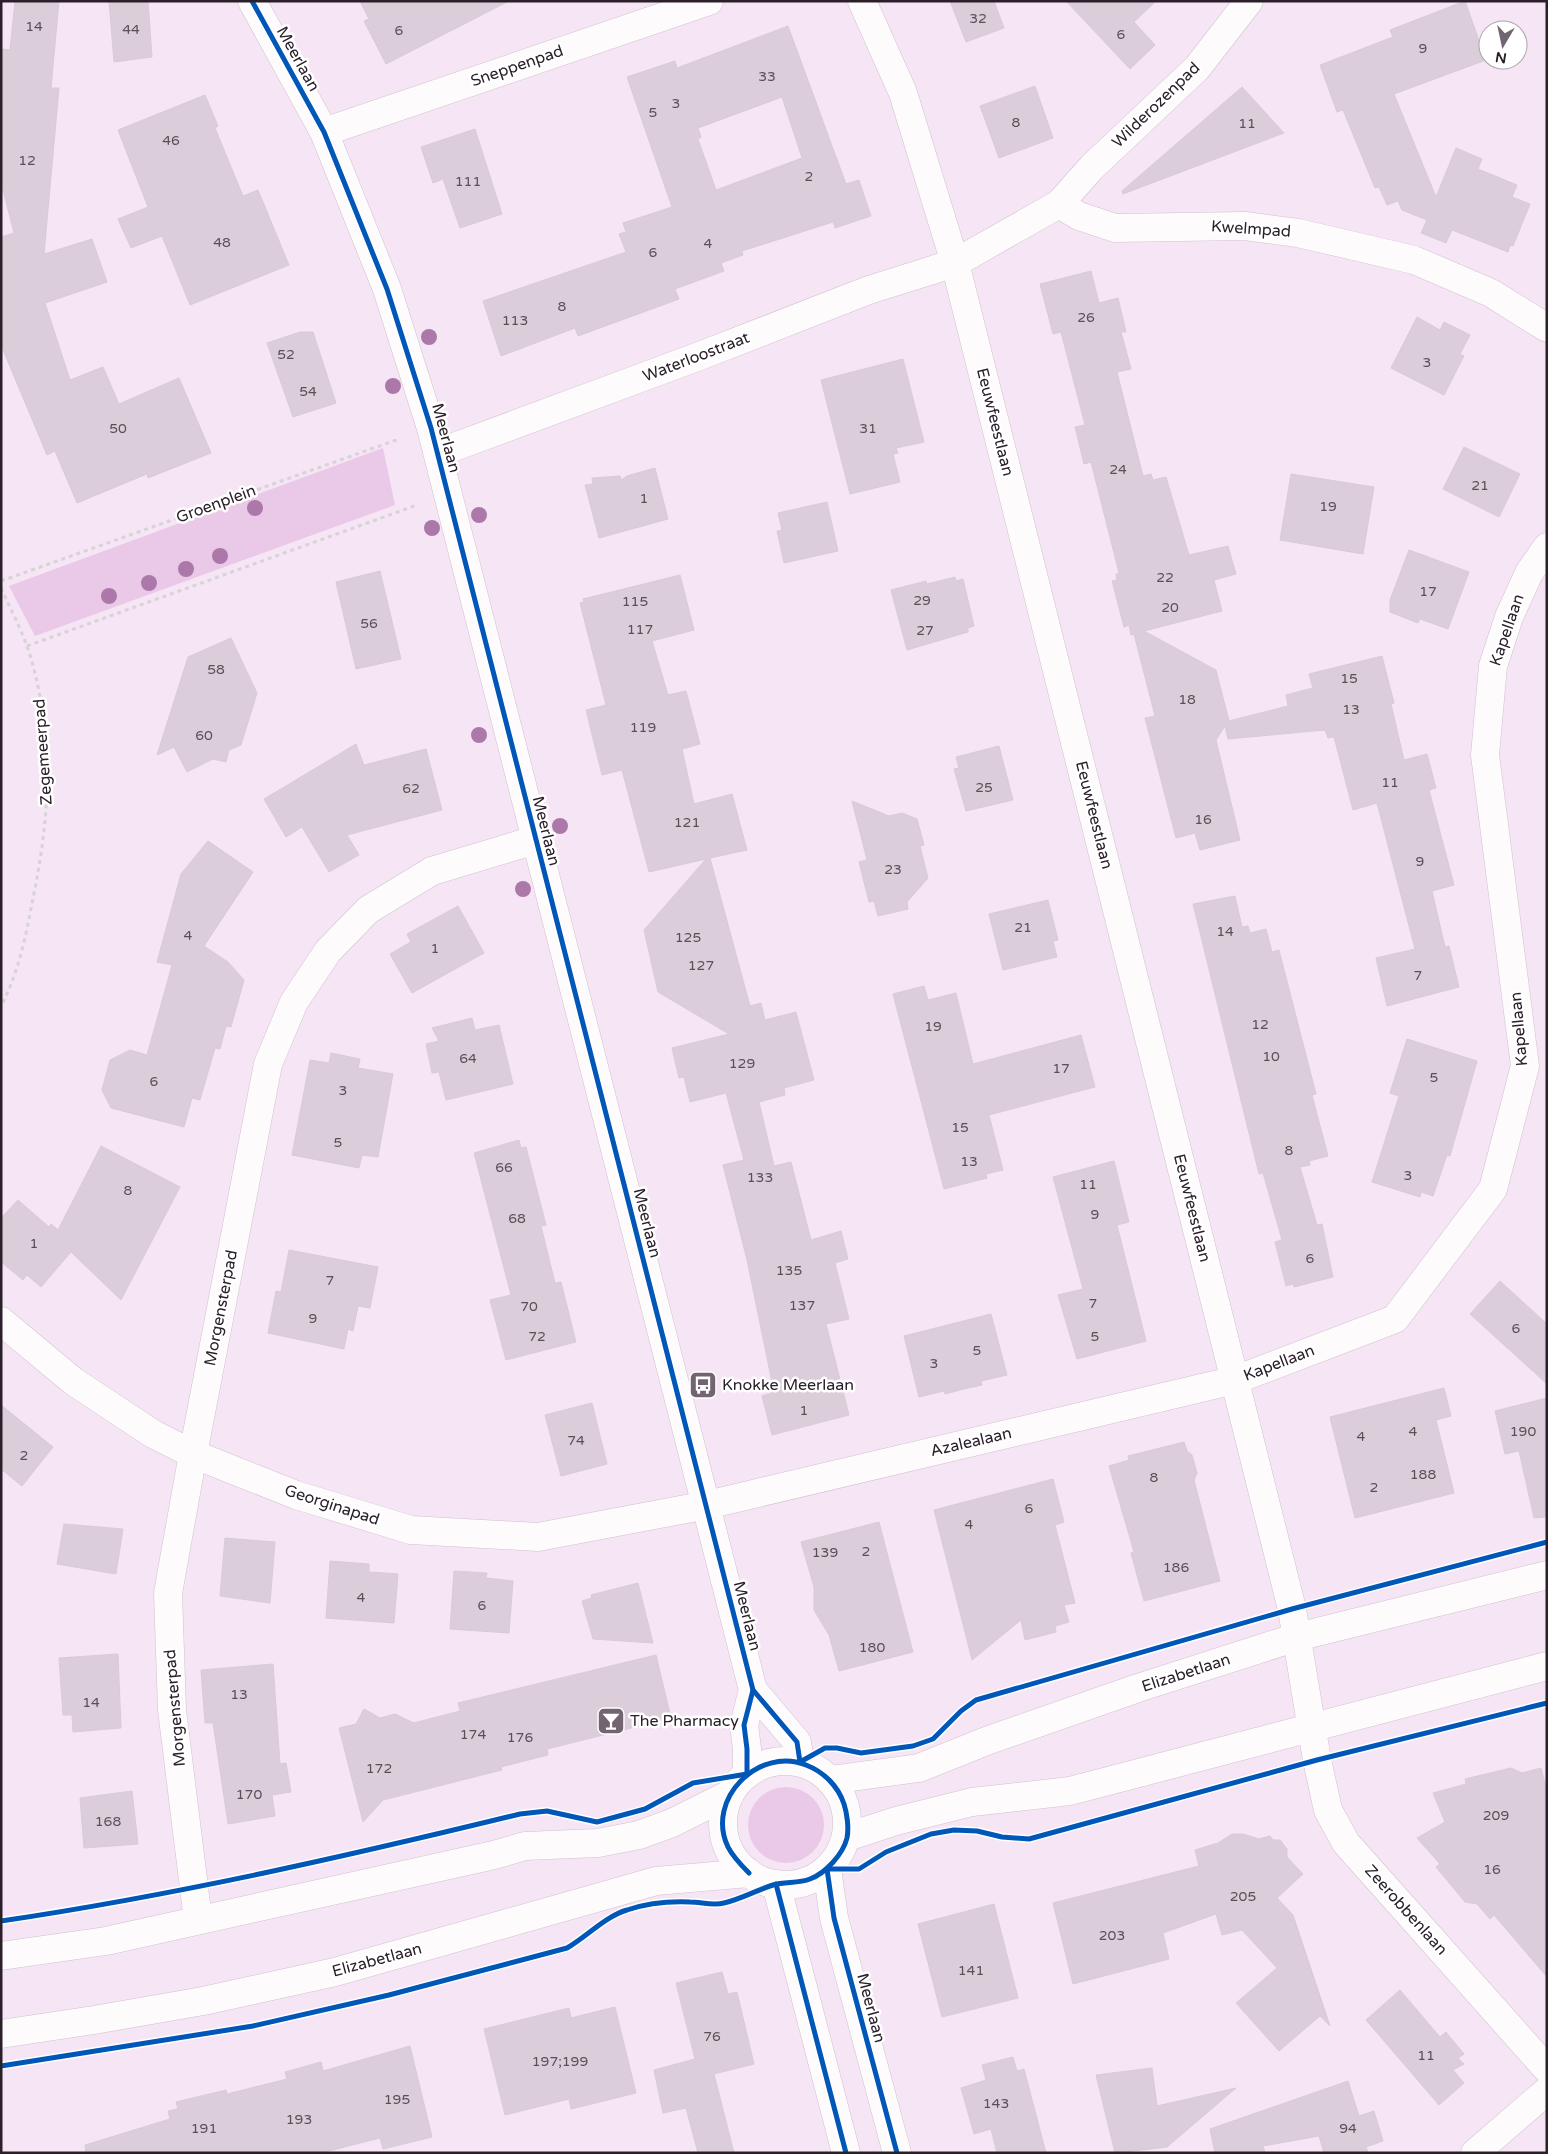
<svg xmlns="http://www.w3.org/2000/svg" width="1548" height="2154" viewBox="0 0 1548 2154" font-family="'Varela Round',sans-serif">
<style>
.green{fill:#eac8e7}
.building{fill:#dbcdda;stroke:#d8cbd6;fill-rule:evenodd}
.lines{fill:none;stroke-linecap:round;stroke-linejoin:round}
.minor-casing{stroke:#cfc2ce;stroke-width:29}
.major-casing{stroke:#cfc2ce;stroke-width:29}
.path{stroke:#d7d3d7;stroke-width:3;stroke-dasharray:4 4;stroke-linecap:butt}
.minor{stroke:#fefbfd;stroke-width:28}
.major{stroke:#fefbfd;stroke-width:28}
.cycleway-casing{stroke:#fff;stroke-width:8}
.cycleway{stroke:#0057b8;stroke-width:5}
.tree{fill:#ab78a9}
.labels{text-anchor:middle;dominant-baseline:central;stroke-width:5;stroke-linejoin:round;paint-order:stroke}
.number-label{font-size:14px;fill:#5a4e59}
.street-label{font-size:16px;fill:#2b202a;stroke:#fff}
.poi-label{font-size:16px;fill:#2b202a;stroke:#fff;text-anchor:start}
</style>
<rect width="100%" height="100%" fill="#f6e5f4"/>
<g class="green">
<polygon points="383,448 395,505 35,636 9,586"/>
<circle cx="786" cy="1825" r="38"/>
</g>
<g class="building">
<polygon points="15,1 59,1 51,88 59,88 44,254 92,239 107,282 45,303 70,380 103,367 119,404 179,378 211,453 148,478 147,474 77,503 55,451 47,455 1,345 1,237 14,233 1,182 1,49 10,50"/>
<polygon points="109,1 148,1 152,57 114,62"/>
<polygon points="360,1 509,1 386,64 364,21 369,19"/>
<polygon points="950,1 994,1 1004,28 966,42"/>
<polygon points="1066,1 1156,1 1134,22 1155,45 1130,69"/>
<polygon points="1465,1 1486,60 1394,94 1436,197 1456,148 1482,159 1478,169 1517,185 1512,197 1530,204 1513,246 1510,245 1508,252 1452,230 1446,243 1421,233 1427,220 1402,210 1398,201 1387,205 1379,187 1375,188 1343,110 1337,112 1320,65 1393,37 1390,30"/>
<path d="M788,26L846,184L859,180L871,216L835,228L833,222L742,251L743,255L721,263L724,271L675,289L679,299L578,336L575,328L501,356L483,301L626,252L619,234L626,232L623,223L672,207L627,77L675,61L677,68ZM782,97L802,158L716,190L698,139L701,137L698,128Z"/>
<polygon points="1035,86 1053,138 999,158 980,106"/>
<polygon points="1242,87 1284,133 1123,194 1122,191"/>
<polygon points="205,95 218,126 215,128 243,196 258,190 289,265 190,305 162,236 131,248 118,219 148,207 118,130"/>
<polygon points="475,129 502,214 460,228 443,179 433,183 421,147"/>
<polygon points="1091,271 1099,303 1118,298 1126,332 1121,332 1131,369 1117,372 1143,476 1151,474 1153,480 1166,477 1189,555 1228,546 1236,574 1214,580 1222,611 1144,631 1216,670 1229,721 1288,706 1286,695 1313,688 1309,674 1382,656 1394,703 1391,704 1404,760 1427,754 1436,788 1429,790 1454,885 1432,891 1445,947 1449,946 1459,987 1387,1006 1376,958 1415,949 1377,803 1353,810 1334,737 1328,738 1325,730 1228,739 1225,726 1216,740 1240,840 1200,850 1195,833 1176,838 1145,718 1155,716 1134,634 1131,635 1129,625 1124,627 1112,581 1117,580 1116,574 1119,573 1091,462 1084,464 1075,427 1085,425 1061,332 1053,334 1040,284"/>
<polygon points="1417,317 1440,330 1444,322 1470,335 1460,354 1464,356 1444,395 1391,368"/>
<polygon points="300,332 313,332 336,403 293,417 267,343"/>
<polygon points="903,359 924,442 896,448 898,453 893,454 900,482 850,494 821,380"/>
<polygon points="1464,447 1520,474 1499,517 1443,489"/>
<polygon points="655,468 668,519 599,538 585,485 593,484 592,478 620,476 621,480 627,476"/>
<polygon points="1291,474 1374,487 1363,554 1280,540"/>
<polygon points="827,502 838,551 784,563 777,531 782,530 778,513"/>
<polygon points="1409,550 1469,572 1448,629 1420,619 1418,623 1390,612 1390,600"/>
<polygon points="380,571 401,659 356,669 336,582"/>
<polygon points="680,575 694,630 652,641 668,695 686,691 700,744 682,749 694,804 732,794 747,850 710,858 750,1006 761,1003 765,1020 796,1012 814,1080 784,1088 785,1095 759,1102 774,1166 791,1162 811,1240 841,1231 848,1259 835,1263 849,1319 826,1324 849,1415 772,1435 762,1396 774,1392 747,1260 723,1165 744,1160 726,1093 690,1102 684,1077 679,1078 672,1048 729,1034 658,992 644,930 706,859 649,872 622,770 602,775 586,710 606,705 580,603 584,602 583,599"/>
<polygon points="955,577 956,581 963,579 974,626 968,628 968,632 907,650 891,590 926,581 927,584"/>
<polygon points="231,638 257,693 241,745 229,750 226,762 213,759 187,772 174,747 157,755 188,657"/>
<polygon points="356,744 364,765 426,749 442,810 347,835 359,855 329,872 302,827 286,837 264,799"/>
<polygon points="999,746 1013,800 966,811 954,769 959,768 956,757"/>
<polygon points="852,801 889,816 902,813 917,819 924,845 920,846 928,878 907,902 908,909 878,916 874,901 869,902 859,862 867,860"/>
<polygon points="208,841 253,872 204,946 228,962 244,980 231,1027 226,1026 220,1049 215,1048 200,1100 192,1098 184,1127 111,1108 102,1090 110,1060 130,1050 147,1055 172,965 157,962 181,874"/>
<polygon points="1235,896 1242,927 1248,926 1250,933 1266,929 1272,952 1279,950 1316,1094 1312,1095 1328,1156 1309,1161 1310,1165 1300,1167 1317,1225 1322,1224 1333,1277 1294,1287 1293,1284 1286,1286 1275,1242 1282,1240 1263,1173 1259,1174 1193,904"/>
<polygon points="1048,900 1058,940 1053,941 1057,957 1003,970 989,914"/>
<polygon points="458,906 484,953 412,993 390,954 411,942 407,934"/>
<polygon points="924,986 928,1000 956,993 973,1064 1081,1035 1095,1087 989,1115 1003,1170 986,1174 987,1178 944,1189 893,994"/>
<polygon points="472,1018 475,1030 499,1025 513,1084 446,1100 439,1072 432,1073 426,1044 439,1041 432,1028"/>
<polygon points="1407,1039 1477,1061 1450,1156 1447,1155 1433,1196 1421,1192 1420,1197 1372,1182 1399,1096 1390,1093"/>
<polygon points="331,1053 360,1059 358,1068 393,1074 378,1157 362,1155 359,1168 292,1155 310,1060 329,1063"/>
<polygon points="519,1140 521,1148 526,1147 546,1225 541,1226 555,1283 561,1282 576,1342 506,1360 490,1300 511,1295 474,1153"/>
<polygon points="101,1146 180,1187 121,1300 71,1252 41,1287 27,1275 23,1280 1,1262 1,1218 18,1200 49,1227 51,1224 58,1230"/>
<polygon points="1114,1161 1129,1222 1117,1225 1146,1341 1077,1359 1058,1295 1083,1289 1053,1177"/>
<polygon points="289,1250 378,1267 370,1308 358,1306 353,1331 348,1329 344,1349 268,1333 276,1291 281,1292"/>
<polygon points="1500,1281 1547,1324 1547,1384 1470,1314"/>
<polygon points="991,1314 1007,1375 981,1381 982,1385 964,1389 945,1394 944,1391 919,1397 904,1336"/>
<polygon points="1444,1388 1451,1416 1436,1420 1454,1493 1355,1518 1330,1417"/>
<polygon points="1547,1398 1547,1517 1534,1518 1519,1451 1505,1454 1495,1411"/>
<polygon points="592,1403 607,1464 561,1476 545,1415"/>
<polygon points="1,1405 53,1447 22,1486 1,1469"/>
<polygon points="1184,1442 1187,1451 1192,1455 1197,1473 1194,1480 1220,1581 1144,1601 1131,1553 1134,1552 1109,1466 1129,1460 1128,1456"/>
<polygon points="1053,1479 1064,1522 1055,1525 1075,1603 1064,1605 1069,1622 1055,1626 1056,1632 1025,1640 1021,1620 972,1660 934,1510"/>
<polygon points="879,1522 913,1652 839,1671 829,1635 814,1610 814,1587 801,1542"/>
<polygon points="64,1524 123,1529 116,1574 57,1564"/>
<polygon points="225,1538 275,1542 270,1603 220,1596"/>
<polygon points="330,1561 369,1564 369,1572 398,1574 394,1623 326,1618"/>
<polygon points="454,1571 487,1573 486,1578 513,1581 509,1633 450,1629"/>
<polygon points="638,1583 653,1643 593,1639 582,1601 592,1598 591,1595"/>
<polygon points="118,1654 121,1728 73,1732 72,1715 63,1715 59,1658"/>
<polygon points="656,1655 671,1718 547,1749 548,1755 501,1767 502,1770 383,1800 363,1822 339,1728 356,1724 364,1709 380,1718 395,1714 414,1723 460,1711 458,1703"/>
<polygon points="273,1664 280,1764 286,1763 291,1792 272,1795 275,1816 228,1824 213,1723 205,1723 201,1670"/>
<polygon points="1511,1768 1522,1773 1541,1768 1547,1790 1547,1977 1494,1915 1490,1919 1477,1904 1465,1902 1436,1867 1440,1864 1417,1838 1445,1822 1433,1793 1466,1784 1465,1779"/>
<polygon points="132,1791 138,1844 84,1848 80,1798"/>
<polygon points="1232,1834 1243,1834 1259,1839 1270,1836 1273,1840 1280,1840 1287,1849 1287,1857 1303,1874 1277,1898 1293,1915 1330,2026 1320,2016 1279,2051 1236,2003 1277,1968 1242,1930 1222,1935 1216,1914 1163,1933 1169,1959 1073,1984 1053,1903 1199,1866 1195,1850 1218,1843"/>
<polygon points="994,1904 1018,1998 942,2017 918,1924"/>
<polygon points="722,1972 728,1994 737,1992 754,2064 714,2074 734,2153 698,2153 686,2108 663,2113 654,2070 695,2059 676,1983"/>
<polygon points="1400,1990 1440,2037 1446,2032 1464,2054 1458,2058 1464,2064 1453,2070 1464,2083 1439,2105 1366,2020"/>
<polygon points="615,2007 636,2093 571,2109 569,2099 505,2115 484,2029 569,2008 571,2018"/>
<polygon points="410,2046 432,2137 383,2149 380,2138 321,2153 86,2153 85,2145 170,2119 168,2111 178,2109 176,2102 226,2090 227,2094 287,2079 285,2072 321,2062 323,2071"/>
<polygon points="1013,2057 1017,2071 1024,2069 1046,2153 997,2153 991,2129 974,2134 961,2088 986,2080 982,2065"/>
<polygon points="1152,2068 1157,2106 1236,2088 1167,2147 1115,2153 1096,2075"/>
<polygon points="1348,2081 1359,2116 1374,2111 1383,2141 1366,2147 1368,2153 1324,2153 1319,2136 1263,2146 1265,2153 1215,2153 1210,2129"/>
</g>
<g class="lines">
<g class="minor-casing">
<g id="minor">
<polyline points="252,1 324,132 387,289 431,428 753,1690 744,1725 747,1749 747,1774"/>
<polyline points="862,1 903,93 955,263 1292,1609 1317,1760 1328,1810 1346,1843 1547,2069"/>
<polyline points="324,132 709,1"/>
<polyline points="1059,204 1079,216 1115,228 1245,226 1298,233 1414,260 1491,293 1547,328"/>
<polyline points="438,453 697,357 869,290 955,263 1059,204 1092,167 1197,68 1249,1"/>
<polyline points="1,1321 73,1381 153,1434 193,1454 296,1495 411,1530 538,1537 707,1505 1235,1380 1395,1319 1493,1189 1525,1066 1485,755 1493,666 1509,617 1529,573 1547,547"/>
<polyline points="753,1690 797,1742 800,1762"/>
<polyline points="827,1869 834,1918 897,2153"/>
<polyline points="776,1884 846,2153"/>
<polyline points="198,1920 172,1710 168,1593 193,1454 268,1064 294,1002 328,951 368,910 432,871 535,840"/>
<polyline points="1475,2153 1547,2091"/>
</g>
</g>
<g class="major-casing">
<g id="major">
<circle cx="785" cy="1823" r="62"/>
<polyline points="830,1780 919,1768 989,1740 1138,1688 1297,1637 1547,1575"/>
<polyline points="847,1837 896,1821 972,1802 1070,1791 1547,1666"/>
<polyline points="1,1956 106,1941 494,1855 525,1846 598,1843 639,1835 672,1823 730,1794"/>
<polyline points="1,2034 94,2020 203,2001 335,1972 656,1881 749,1873"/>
</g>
</g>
<g class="path">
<polyline points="1,581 399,439"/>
<path d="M1,588C12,612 25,636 32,662C54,742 50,817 33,898C26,935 19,972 1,1006"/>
<polyline points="27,646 417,505"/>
</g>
<use href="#minor" class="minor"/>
<use href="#major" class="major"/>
<g class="cycleway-casing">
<g id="cycleway">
<polyline points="252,1 324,132 387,289 431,428 753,1690 744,1725 747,1749 747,1774"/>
<polyline points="753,1690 797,1742 800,1762"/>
<polyline points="800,1762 825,1748 837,1748 861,1753 913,1746 933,1739 961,1711 976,1700 1292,1609 1547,1542"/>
<polyline points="827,1869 859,1869 886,1852 931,1834 954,1830 977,1831 1002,1837 1029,1839 1317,1760 1547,1703"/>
<polyline points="827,1869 834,1918 897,2153"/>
<polyline points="776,1884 846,2153"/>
<path d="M1,1921C176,1895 348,1856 520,1814L547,1811L597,1822L645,1809L693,1783L747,1774"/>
<path d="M1,2066L253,2026L389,1995L567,1948C586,1937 606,1916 627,1910C648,1903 668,1901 690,1902C701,1902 713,1906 724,1903C741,1899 757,1890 773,1885C785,1881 798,1884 810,1879C826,1873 843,1854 847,1838C849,1828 847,1813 844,1804C838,1786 824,1772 806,1765C759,1746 705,1799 728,1847C733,1857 741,1865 749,1873"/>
</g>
</g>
<use href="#cycleway" class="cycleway"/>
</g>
<g class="tree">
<circle cx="429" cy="337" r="8"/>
<circle cx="393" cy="386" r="8"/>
<circle cx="255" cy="508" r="8"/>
<circle cx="479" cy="515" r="8"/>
<circle cx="432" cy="528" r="8"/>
<circle cx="220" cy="556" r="8"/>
<circle cx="186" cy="569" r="8"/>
<circle cx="149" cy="583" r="8"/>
<circle cx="109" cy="596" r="8"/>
<circle cx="479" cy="735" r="8"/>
<circle cx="560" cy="826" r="8"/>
<circle cx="523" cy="889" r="8"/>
</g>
<defs>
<g id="bus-square" transform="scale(1.4375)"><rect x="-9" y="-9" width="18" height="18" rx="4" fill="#726571" stroke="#fff"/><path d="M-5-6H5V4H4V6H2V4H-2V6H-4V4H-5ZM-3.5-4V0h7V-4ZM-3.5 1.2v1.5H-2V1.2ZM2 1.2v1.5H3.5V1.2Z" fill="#fff"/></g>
<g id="bar-square" transform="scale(1.4375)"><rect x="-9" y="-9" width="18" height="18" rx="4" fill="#726571" stroke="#fff"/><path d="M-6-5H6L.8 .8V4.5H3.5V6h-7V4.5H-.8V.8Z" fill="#fff"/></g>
</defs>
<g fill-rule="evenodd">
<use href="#bus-square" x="703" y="1385"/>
<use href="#bar-square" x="611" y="1721"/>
</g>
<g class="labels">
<g class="number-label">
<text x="978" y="18">32</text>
<text x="34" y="26">14</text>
<text x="131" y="29">44</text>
<text x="399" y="30">6</text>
<text x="1121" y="34">6</text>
<text x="1423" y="48">9</text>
<text x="767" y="76">33</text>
<text x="676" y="103">3</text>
<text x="653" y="112">5</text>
<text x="1016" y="122">8</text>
<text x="1247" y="123">11</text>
<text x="171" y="140">46</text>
<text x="27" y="160">12</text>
<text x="809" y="176">2</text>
<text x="468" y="181">111</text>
<text x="222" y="242">48</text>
<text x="708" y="243">4</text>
<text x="653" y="252">6</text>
<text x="562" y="306">8</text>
<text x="1086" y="317">26</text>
<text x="515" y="320">113</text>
<text x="286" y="354">52</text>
<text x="1427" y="362">3</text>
<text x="308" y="391">54</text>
<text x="118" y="428">50</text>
<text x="868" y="428">31</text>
<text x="1118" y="469">24</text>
<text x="1480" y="485">21</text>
<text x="644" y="498">1</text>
<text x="1328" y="506">19</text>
<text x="1165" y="577">22</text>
<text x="1428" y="591">17</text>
<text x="922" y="600">29</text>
<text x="635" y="601">115</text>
<text x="1170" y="607">20</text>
<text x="369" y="623">56</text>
<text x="640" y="629">117</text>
<text x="925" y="630">27</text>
<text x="216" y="669">58</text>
<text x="1349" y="678">15</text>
<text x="1187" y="699">18</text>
<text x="1351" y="709">13</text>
<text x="643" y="727">119</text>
<text x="204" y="735">60</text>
<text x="1390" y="782">11</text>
<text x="984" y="787">25</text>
<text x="411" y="788">62</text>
<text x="1203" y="819">16</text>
<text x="687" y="822">121</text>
<text x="1420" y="861">9</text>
<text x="893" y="869">23</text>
<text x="1023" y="927">21</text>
<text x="1225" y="931">14</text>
<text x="188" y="935">4</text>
<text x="688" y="937">125</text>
<text x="435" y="948">1</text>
<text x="701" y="965">127</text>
<text x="1418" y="975">7</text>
<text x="1260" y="1024">12</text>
<text x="933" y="1026">19</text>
<text x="1271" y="1056">10</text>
<text x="468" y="1058">64</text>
<text x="742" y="1063">129</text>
<text x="1061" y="1068">17</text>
<text x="1434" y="1077">5</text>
<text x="154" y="1081">6</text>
<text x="343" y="1090">3</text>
<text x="960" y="1127">15</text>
<text x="338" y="1142">5</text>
<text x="1289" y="1150">8</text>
<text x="969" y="1161">13</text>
<text x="504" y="1167">66</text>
<text x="1408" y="1175">3</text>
<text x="760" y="1177">133</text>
<text x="1088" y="1184">11</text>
<text x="128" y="1190">8</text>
<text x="1095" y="1214">9</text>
<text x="517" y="1218">68</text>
<text x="34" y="1243">1</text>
<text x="1310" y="1258">6</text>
<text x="789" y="1270">135</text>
<text x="330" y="1280">7</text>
<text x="1093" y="1303">7</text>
<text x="802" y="1305">137</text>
<text x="529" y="1306">70</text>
<text x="313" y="1318">9</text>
<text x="1516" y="1328">6</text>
<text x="537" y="1336">72</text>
<text x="1095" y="1336">5</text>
<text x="977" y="1350">5</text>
<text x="934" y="1363">3</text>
<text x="804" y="1410">1</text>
<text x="1413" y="1431">4</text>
<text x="1523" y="1431">190</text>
<text x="1361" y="1436">4</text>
<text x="576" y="1440">74</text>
<text x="24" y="1455">2</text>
<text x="1423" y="1474">188</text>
<text x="1154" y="1477">8</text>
<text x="1374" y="1487">2</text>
<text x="1029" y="1508">6</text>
<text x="969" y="1524">4</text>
<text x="866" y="1551">2</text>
<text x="825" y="1552">139</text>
<text x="1176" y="1567">186</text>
<text x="361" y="1597">4</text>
<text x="482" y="1605">6</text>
<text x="872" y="1647">180</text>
<text x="239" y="1694">13</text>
<text x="91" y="1702">14</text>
<text x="473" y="1734">174</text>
<text x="520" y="1737">176</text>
<text x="379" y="1768">172</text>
<text x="249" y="1794">170</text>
<text x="1496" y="1815">209</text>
<text x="108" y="1821">168</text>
<text x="1492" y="1869">16</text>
<text x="1243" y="1896">205</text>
<text x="1112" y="1935">203</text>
<text x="971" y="1970">141</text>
<text x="712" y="2036">76</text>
<text x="1426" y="2055">11</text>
<text x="560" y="2061">197;199</text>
<text x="397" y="2099">195</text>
<text x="996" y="2103">143</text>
<text x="299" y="2119">193</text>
<text x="204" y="2128">191</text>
<text x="1348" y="2128">94</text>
</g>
<g class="street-label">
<text transform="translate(298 59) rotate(61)">Meerlaan</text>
<text transform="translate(517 66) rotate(-19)">Sneppenpad</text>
<text transform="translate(1156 105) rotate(-44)">Wilderozenpad</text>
<text transform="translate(1251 229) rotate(4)">Kwelmpad</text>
<text transform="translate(696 357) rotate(-21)">Waterloostraat</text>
<text transform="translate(995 422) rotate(76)">Eeuwfeestlaan</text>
<text transform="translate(446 438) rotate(75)">Meerlaan</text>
<text transform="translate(216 504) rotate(-20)">Groenplein</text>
<text transform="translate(1507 630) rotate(-71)">Kapellaan</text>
<text transform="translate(43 752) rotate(-94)">Zegemeerpad</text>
<text transform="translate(1094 815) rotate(76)">Eeuwfeestlaan</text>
<text transform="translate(546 831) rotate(76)">Meerlaan</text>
<text transform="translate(1519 1029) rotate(-95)">Kapellaan</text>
<text transform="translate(1192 1208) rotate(76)">Eeuwfeestlaan</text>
<text transform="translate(647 1223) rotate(76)">Meerlaan</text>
<text transform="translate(221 1308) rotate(-79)">Morgensterpad</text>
<text transform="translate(1279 1363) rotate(-21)">Kapellaan</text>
<text transform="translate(971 1442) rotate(-13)">Azalealaan</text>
<text transform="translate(332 1505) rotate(18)">Georginapad</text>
<text transform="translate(747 1616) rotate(76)">Meerlaan</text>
<text transform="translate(1186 1673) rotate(-18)">Elizabetlaan</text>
<text transform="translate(175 1708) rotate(-95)">Morgensterpad</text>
<text transform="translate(1406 1910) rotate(48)">Zeerobbenlaan</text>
<text transform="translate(377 1960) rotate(-15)">Elizabetlaan</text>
<text transform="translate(871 2008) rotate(75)">Meerlaan</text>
</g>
<g class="poi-label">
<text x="722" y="1385">Knokke Meerlaan</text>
<text x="630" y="1721">The Pharmacy</text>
</g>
</g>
<rect width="1548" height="2154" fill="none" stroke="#2b202a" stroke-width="5"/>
<g transform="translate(1503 45) rotate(189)"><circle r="24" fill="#ffffff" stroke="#aaa6aa"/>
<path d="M0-4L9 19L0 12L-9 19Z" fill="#726571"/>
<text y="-8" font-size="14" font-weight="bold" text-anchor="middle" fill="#2b202a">N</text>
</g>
</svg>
